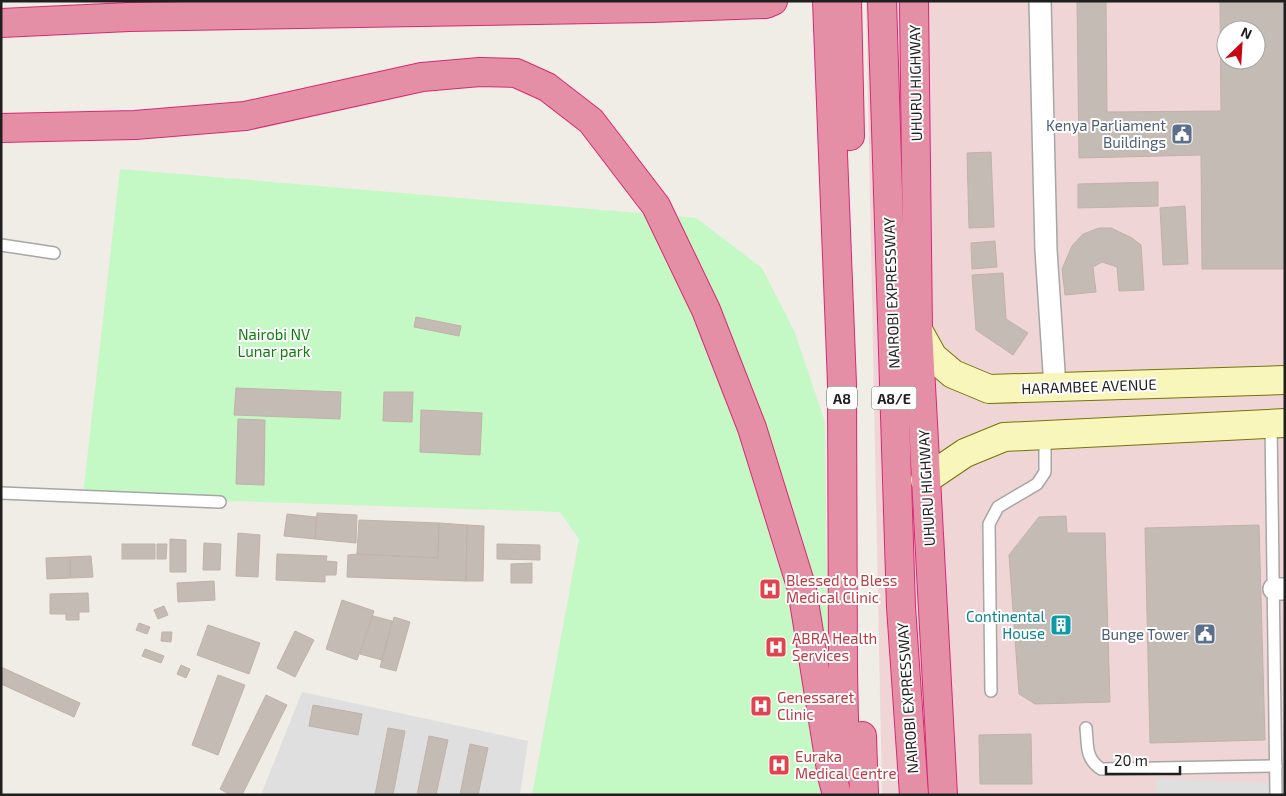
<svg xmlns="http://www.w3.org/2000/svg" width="1286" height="796" viewBox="0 0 1286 796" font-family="'Exo 2',sans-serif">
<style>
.commercial{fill:#f0d5d7;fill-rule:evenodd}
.park{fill:#c4f8c4}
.parking{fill:#dfdfdf}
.building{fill:#c4bbb5;stroke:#c1b1a8;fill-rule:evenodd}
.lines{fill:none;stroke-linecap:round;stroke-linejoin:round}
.lane-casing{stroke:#a6a6a6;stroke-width:14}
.street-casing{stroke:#a6a6a6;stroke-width:24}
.secondary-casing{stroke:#727507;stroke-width:30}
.highway-casing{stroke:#d72974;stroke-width:30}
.lane{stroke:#fff;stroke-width:11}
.street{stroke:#fff;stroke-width:21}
.secondary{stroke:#f8f6bb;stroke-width:28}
.highway{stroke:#e58fa7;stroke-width:28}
.labels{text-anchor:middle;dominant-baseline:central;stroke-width:4;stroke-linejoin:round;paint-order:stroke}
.shield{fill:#fff;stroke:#626262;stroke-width:1}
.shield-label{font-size:14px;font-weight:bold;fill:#1f1f1f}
.street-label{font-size:15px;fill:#1f1f1f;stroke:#fff}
.service-label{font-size:15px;fill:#4e5e75;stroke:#fff;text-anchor:end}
.park-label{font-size:15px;fill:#0e7c0e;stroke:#fff}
.health-label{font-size:15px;fill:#be3a42;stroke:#fff;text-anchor:start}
.culture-label{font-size:15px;fill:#0d838f;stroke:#fff;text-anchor:end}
</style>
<rect width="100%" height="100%" fill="#f0ece6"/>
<path class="commercial" d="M866,1H1285V795H882ZM1226,30H1256V60H1226Z"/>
<polygon class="park" points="120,169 696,218 762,268 795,333 825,422 829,795 532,795 579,539 560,512 83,496"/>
<g class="parking">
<polygon points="302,692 528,741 520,795 261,795"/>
<polygon points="1156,778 1285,784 1285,795 1156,795"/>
</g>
<g class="building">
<path d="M1077,1H1106L1107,112L1221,111L1220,1H1285V269H1202L1201,155L1079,158ZM1226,30H1256V60H1226Z"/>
<polygon points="991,152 994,227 969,228 967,153"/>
<polygon points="1158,182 1158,206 1078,208 1078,184"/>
<polygon points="1185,206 1188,264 1163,265 1160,208"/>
<polygon points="1099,228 1111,228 1132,238 1141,245 1144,290 1119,291 1117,267 1102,262 1093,267 1096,292 1065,295 1062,269 1072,246 1083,234"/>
<polygon points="995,241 997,267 972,269 971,243"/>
<polygon points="1003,273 1006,319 1028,333 1013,355 976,330 972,275"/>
<polygon points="416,317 461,326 459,336 414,327"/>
<polygon points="236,388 341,392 340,419 234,415"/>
<polygon points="384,392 413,392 412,422 383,421"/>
<polygon points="421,410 482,413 480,455 420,452"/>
<polygon points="238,419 265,420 264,485 236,484"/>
<polygon points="317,513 357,515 356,543 315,539"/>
<polygon points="287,514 316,517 315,539 284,536"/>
<polygon points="1066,516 1067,533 1105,533 1110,702 1035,704 1019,694 1009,555 1039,517"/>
<polygon points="359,520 439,523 438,558 357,554"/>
<polygon points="439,523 467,525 466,581 347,577 348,555 357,554 438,558"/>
<polygon points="467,525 484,526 483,581 466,581"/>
<polygon points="1259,525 1265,740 1150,743 1145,528"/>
<polygon points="238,533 260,535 258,577 236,576"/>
<polygon points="170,539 186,540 186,572 170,572"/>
<polygon points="204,543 221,544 220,570 203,570"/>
<rect x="122" y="544" width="33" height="15"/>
<polygon points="157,544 167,544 166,559 157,559"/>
<polygon points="497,544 540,545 540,560 497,559"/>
<polygon points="277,554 327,556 326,561 337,562 336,575 325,575 325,582 276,580"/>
<polygon points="91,556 93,577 70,578 70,557"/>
<polygon points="70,557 70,578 47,579 46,558"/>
<polygon points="532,563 532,583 511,583 511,564"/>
<polygon points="214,581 215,600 178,602 177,583"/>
<polygon points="88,593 89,612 79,612 79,620 66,620 66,614 50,614 50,594"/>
<polygon points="342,600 374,611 357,660 326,649"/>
<polygon points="164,606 168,615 158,619 154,610"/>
<polygon points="373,616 392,621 382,660 360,654"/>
<polygon points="394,617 410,622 396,671 380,667"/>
<polygon points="139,623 150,627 147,634 136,630"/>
<polygon points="208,625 260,643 249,674 197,655"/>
<polygon points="295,631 314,640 295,677 277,668"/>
<polygon points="162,632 172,632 171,642 161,641"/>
<polygon points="145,649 164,656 161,663 142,656"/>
<polygon points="181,665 190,669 186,678 177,674"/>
<polygon points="1,667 80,703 74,717 1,684"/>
<polygon points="218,675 245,685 218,755 192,745"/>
<polygon points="266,695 287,705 242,795 230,795 220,789"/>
<polygon points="313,705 362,714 358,735 309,726"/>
<polygon points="388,728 405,731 393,795 375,795"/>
<polygon points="1031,734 1032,784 980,784 979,735"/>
<polygon points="429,736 448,740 436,795 417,795"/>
<polygon points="470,744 488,748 478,795 460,795"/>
</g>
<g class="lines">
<g class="lane-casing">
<g id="lane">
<polyline points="1,245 54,253"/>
<polyline points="1271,424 1276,795"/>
<polyline points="1,493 220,502"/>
<polyline points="991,691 989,524 998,507 1037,484 1045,472 1045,435"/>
<path d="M1086,728C1088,746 1085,758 1101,769L1276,766"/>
</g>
</g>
<g class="street-casing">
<g id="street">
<polyline points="1040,1 1046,250 1055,387"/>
<polyline points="1274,589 1285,589"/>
</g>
</g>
<g class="secondary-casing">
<g id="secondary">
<polyline points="918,330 933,357 953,374 989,389 1285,380"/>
<polyline points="925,480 965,453 1004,437 1285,423"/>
</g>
</g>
<g class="highway-casing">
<g id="highway">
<polyline points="827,1 842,384 843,672 845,768"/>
<polyline points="847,1 850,136"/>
<polyline points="882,1 901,607 914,795"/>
<polyline points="914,1 918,330 943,795"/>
<polyline points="1,23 129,17 653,8 766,4 773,1"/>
<polyline points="1,128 135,125 245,116 422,77 480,72 516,73 547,87 591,121 656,206 706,310 752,428 802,589 832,776 837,795"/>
<polyline points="862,736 864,795"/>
</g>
</g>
<use href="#lane" class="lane"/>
<use href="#street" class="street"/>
<use href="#secondary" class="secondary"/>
<use href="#highway" class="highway"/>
</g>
<defs>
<g id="civic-square" transform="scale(1.125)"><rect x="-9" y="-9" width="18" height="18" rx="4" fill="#5c6f8a" stroke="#fff"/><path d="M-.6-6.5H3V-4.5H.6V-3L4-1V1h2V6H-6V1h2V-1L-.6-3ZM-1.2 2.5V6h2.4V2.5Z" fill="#fff"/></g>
<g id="hospital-square" transform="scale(1.125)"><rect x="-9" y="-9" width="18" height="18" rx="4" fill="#e0444e" stroke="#fff"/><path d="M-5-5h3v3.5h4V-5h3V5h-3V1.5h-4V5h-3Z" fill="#fff"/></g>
<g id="building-square" transform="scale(1.125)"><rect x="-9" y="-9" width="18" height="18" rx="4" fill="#0f9aa8" stroke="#fff"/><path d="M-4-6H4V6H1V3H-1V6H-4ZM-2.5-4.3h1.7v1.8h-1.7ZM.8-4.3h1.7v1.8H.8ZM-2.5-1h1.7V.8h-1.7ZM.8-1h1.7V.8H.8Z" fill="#fff"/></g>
</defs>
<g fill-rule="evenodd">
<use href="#civic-square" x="1182" y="134"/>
<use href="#hospital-square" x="770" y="589"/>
<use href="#building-square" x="1061" y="625"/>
<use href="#civic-square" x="1205" y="634"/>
<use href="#hospital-square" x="776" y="647"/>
<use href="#hospital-square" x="761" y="706"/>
<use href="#hospital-square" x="779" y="765"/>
</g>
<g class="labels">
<g class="shield">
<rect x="827" y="386.5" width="30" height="23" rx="4"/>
<rect x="871.5" y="386.5" width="45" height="23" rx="4"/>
</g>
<g class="shield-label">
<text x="842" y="398">A8</text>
<text x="894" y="398">A8/E</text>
</g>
<g class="street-label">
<text transform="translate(915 83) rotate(-91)">UHURU HIGHWAY</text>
<text transform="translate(891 293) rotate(-92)">NAIROBI EXPRESSWAY</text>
<text transform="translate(1089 386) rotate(-2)">HARAMBEE AVENUE</text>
<text transform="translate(926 488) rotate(-93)">UHURU HIGHWAY</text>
<text transform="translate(907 698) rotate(-94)">NAIROBI EXPRESSWAY</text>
</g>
<g class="service-label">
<text x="1166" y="125">Kenya Parliament<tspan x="1166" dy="17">Buildings</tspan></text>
<text x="1189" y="634">Bunge Tower</text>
</g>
<g class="park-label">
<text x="274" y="334">Nairobi NV<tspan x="274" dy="17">Lunar park</tspan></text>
</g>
<g class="health-label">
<text x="786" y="580">Blessed to Bless<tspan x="786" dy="17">Medical Clinic</tspan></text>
<text x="792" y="638">ABRA Health<tspan x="792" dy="17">Services</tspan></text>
<text x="777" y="697">Genessaret<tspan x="777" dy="17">Clinic</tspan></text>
<text x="795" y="756">Euraka<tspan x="795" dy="17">Medical Centre</tspan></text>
</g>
<g class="culture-label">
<text x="1045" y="616">Continental<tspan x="1045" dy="17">House</tspan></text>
</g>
</g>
<rect width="1286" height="796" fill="none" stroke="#1f1f1f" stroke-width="5"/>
<g transform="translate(1241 45) rotate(25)"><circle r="24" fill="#ffffff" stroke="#a5a5a5"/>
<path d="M0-4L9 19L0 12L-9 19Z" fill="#ca0515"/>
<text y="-8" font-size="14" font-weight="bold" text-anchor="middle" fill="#1f1f1f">N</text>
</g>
<path d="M1106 766v8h74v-8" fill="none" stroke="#1f1f1f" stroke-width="2.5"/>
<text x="1114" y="766" font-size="15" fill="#1f1f1f" stroke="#ffffff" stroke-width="4" paint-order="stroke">20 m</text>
</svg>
